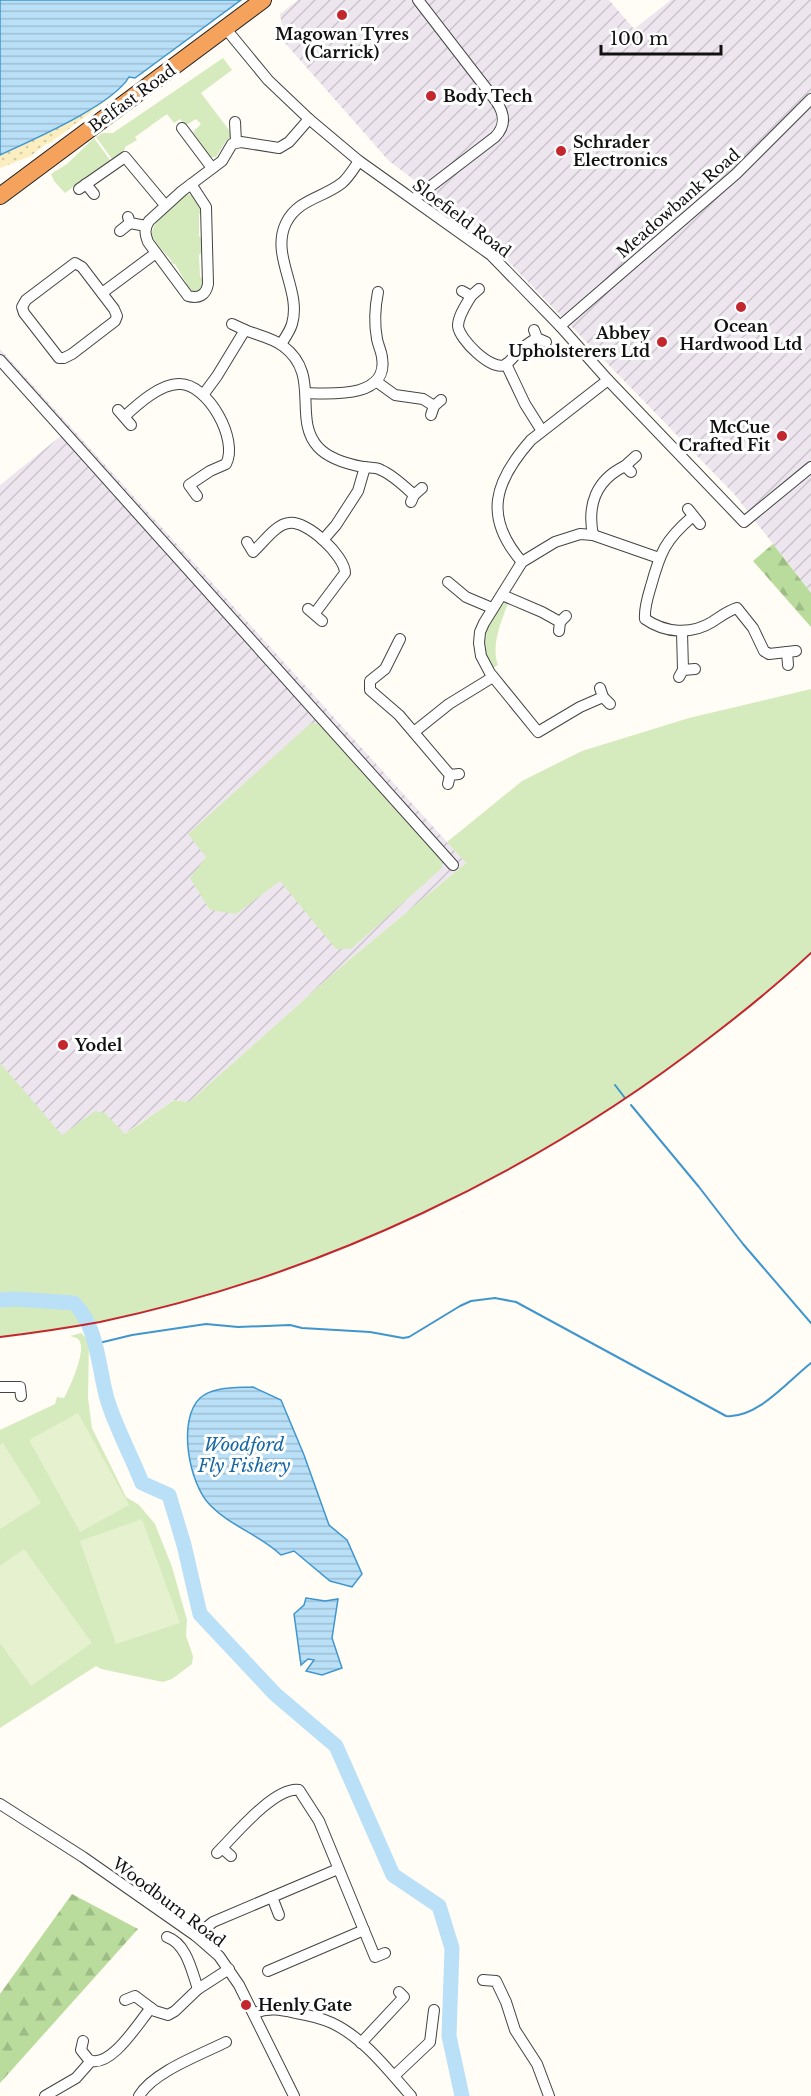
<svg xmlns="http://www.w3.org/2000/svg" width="811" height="2096" viewBox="0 0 811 2096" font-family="'Libre Baskerville',serif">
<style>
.industrial{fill:url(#industrial-furrows)}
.grass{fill:#d5ebbd}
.forest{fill:url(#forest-firs)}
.sand{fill:url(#sand-dots)}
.pitch{fill:#e6f2cf}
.water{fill:url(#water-rules);stroke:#3f96cf;stroke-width:1.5}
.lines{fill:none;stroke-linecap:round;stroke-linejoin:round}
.stream{stroke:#3f96cf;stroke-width:2}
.river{stroke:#b9e0f7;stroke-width:15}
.minor-casing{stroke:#444;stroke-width:12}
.highway-casing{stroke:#222;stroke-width:18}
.minor{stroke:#fff;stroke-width:10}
.highway{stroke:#f5a25d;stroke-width:16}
.rail{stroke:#c4262e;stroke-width:2}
.poi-dot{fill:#c4262e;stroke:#fff;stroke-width:2}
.labels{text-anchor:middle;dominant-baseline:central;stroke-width:6;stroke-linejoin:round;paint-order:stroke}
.poi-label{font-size:16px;font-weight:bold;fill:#111;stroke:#fff;text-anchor:start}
.street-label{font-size:16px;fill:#111;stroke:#fff}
.water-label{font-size:18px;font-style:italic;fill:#1768a6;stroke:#fff}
</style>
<defs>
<pattern id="industrial-furrows" width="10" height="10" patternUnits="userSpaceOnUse" patternTransform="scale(1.5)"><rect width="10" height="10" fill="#eee6ef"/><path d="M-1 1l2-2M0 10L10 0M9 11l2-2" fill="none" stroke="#cbc4cc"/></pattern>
<pattern id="forest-firs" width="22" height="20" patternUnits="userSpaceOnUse" patternTransform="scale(1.5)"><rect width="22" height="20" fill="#b9dc9c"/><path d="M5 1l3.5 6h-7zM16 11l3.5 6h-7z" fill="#9ebc85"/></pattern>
<pattern id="sand-dots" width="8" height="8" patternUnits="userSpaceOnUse" patternTransform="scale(1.5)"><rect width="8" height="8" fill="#fbeec1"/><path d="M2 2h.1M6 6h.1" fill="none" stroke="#d6cba5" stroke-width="1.8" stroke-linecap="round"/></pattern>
<pattern id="water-rules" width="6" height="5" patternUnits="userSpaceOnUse" patternTransform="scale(1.5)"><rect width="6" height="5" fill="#b9e0f7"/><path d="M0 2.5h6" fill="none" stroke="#9ebfd3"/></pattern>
</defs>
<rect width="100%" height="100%" fill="#fffdf5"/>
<g class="industrial">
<polygon points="298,0 609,0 634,29 671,0 811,0 811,593 735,495 470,222 389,161 285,43 280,14"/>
<polygon points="0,349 466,863 343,965 189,1102 174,1100 29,1199 0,1175 0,485 61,436 0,367"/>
</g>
<g class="grass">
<polygon points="223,58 232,70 201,93 232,134 232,137 226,141 216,157 210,157 193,132 201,124 196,119 188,124 184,124 180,119 174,123 167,114 135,137 137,140 125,147 124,153 112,159 96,137 103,133 113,133"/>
<polygon points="94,138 110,160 65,193 54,181 51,174 67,164"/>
<path d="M186,194L192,195L203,212L199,214V236L202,239V252L199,255L200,277L203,279L202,290L192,293L175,264L170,263L172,261C166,254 158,246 153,238C146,225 177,203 186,194Z"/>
<path d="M505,603H508C501,623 491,644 498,665L493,668C482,648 480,637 493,618C497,612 500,606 505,603Z"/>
<path d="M811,689V953C754,1008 689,1055 624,1099C466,1204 286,1283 100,1322C67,1328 33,1333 0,1337V1063L62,1135L95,1111L105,1113L125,1134L174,1100L189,1102L343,965L466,863L447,842L522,781L582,751L689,718Z"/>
<polygon points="311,723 320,724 442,858 442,868 351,949 336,949 280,881 236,914 210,910 190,878 206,857 188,834"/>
<path d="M81,1333L89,1341L88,1398L92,1428L126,1497L139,1505L155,1524L172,1567L187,1620L186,1636L193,1656L192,1664L172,1679L163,1682L101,1669L96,1666L0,1728V1430L55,1404L57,1397L64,1398C70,1387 87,1350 79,1340C76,1337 73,1337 70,1336Z"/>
</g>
<g class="forest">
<polygon points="773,544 811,593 811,627 753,561"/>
<polygon points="72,1894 138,1929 0,2083 0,1994"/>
</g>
<polygon class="sand" points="109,96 111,97 50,143 46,144 31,156 0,168 0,155 77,118"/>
<g class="pitch">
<polygon points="78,1413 129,1505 80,1532 29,1440"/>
<polygon points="3,1443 41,1503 0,1529 0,1445"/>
<polygon points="142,1519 180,1623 116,1644 80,1541"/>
<polygon points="24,1549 92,1643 31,1686 0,1643 0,1566"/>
</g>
<g class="water">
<path d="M0,0H241L135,78L129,77C113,105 32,140 0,155Z"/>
<path d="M253,1387L281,1400L304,1455L329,1525L347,1540L362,1574L352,1587L330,1581L294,1551L281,1555C260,1535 230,1526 210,1505C189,1484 177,1420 200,1398C213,1386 237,1388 253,1387Z"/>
<polygon points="306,1598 325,1601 338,1599 332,1638 342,1668 322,1675 306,1671 314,1660 308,1659 301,1665 294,1614 304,1605"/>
</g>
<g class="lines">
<g class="stream">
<polyline points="615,1085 625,1098"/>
<polyline points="631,1105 699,1187 743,1244 811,1323"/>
<path d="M95,1344L132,1335L206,1324L238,1327L290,1325L302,1328L370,1332L403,1338L409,1337L460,1306L471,1301L495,1298L516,1302L726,1416C757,1419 788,1381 811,1363"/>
</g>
<path class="river" d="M0,1300L15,1299L74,1303C99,1328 98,1370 108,1402C117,1430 132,1457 142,1483L169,1495L184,1545L200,1614L275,1694L336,1746L393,1875L439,1906L452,1948L449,2036L462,2096"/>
<g class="minor-casing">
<g id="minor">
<polyline points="226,29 268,80 309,119 359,161 491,255 560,326 608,380 744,522 811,467"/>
<polyline points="235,122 236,142"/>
<polyline points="182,128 212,168"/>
<polyline points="86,184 94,194"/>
<path d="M191,184L206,207L208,284C206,295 199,299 188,296L148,242C145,234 144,229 149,221L182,191L222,161L232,144L241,142L279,148L289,142L309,119"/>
<polyline points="79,189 125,157 165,205"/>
<path d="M414,199L495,137C506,126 505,114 496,101L418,0"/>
<polyline points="128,217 130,223 146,226"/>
<polyline points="120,231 130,223"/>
<polygon points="75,263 82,267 114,309 117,316 115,321 72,354 64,358 59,358 24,313 22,307 26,300"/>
<polyline points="462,291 471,296 479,289"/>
<polyline points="102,293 156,253"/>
<path d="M471,296C466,305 458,316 458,326C459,339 491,371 505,365C510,362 514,356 518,352C524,346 530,342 537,338"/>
<polyline points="232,324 245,330"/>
<polyline points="560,326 736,174 811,99"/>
<polyline points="534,330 537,338 546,342"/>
<path d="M281,344C285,338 290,331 292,324C302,290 270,256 286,223C298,199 323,198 342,183C349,177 354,168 359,161"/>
<polyline points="0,360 453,865"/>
<polyline points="506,364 525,404 542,431"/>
<polyline points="377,382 395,395 423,399 434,406"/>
<path d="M306,393C333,394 389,398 382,357C381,350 378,345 377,339C374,323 375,307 378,292"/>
<path d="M203,395L217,376L245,330C257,335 273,338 283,346C322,375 292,418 318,447C329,459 347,464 363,467C369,468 376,467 381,470C393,475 404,486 414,495"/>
<polyline points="118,410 131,425"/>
<polyline points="431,415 434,406 441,400"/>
<path d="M125,416C138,404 161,383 180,384C208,384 239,440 226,464L210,471L189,485L197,496"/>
<polyline points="631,472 625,466 636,456"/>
<polyline points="411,502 414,495 422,488"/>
<polyline points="688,509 700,524"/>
<path d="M692,517C665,540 660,553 651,586C648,596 644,608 645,619C665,633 691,635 712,622C720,617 727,611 737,608L753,628L764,651L769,654L787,652"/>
<path d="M593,535C587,505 596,480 625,466"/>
<polyline points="323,540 336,525 358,491 365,467"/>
<path d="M247,542L253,552C263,543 276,524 289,523C307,520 345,556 345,573L315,613"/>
<path d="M522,562C483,517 494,482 531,440L608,380"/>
<polyline points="448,582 466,597 492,608"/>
<polyline points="502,595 542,612 560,622"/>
<polyline points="308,609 322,621"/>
<polyline points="559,631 560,622 566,616"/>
<polyline points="682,632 683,670"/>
<polyline points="400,639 385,669 370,681 370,690 399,715 450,775"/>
<polyline points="788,665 787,652 796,651"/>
<polyline points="679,677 683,670 695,669"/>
<polyline points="600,688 603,697 610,704"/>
<polyline points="603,697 580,707 538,732 490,673 481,656 479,643 480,632 484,623 522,562 555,542 580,534 593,535 659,558"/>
<polyline points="414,732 449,704 493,677"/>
<polyline points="448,784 450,775 459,774"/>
<polyline points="0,1387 20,1387 21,1396"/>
<polyline points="0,1804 83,1857 196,1936 219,1956 239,1985 294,2096"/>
<polyline points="222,1848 231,1856"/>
<path d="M217,1853C234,1836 275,1786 299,1790L319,1821L375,1957L385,1953"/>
<polyline points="272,1897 279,1915"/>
<polyline points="196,1936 213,1922 338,1869"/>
<path d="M167,1937C187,1944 192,1972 198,1989"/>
<polyline points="268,1971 364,1930"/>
<polyline points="483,1980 496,1981 506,2002 515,2030 537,2064 549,2096"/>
<polyline points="125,2000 135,1996 155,2011 168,2015 175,2011 198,1989 229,1969"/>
<path d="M255,2013C269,2007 282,2010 296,2013C308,2015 321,2018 332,2023C364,2038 388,2070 411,2096"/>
<path d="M83,2041L81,2050L89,2060C111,2069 138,2023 151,2008"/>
<polyline points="361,2043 404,1997 399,1992"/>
<polyline points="394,2076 430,2042 434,2010"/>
<polyline points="45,2096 76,2078 91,2061"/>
<path d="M139,2096C153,2072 200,2055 226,2042"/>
</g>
</g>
<g class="highway-casing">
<polyline id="highway" points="0,196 263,0"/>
</g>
<use href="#minor" class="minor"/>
<use href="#highway" class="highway"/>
<path class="rail" d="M0,1337C33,1333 67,1328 100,1322C320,1276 536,1173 713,1035C747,1009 780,982 811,953"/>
</g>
<g class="poi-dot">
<circle cx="342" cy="15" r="6"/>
<circle cx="431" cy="96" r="6"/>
<circle cx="561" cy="151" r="6"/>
<circle cx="741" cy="307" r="6"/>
<circle cx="662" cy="342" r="6"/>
<circle cx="782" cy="436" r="6"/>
<circle cx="63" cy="1045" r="6"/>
<circle cx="246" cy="2005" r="6"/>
</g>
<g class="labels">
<g class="poi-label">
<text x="342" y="34" text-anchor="middle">Magowan Tyres<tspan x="342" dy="18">(Carrick)</tspan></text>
<text x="443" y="96">Body Tech</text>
<text x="573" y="142">Schrader<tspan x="573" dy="18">Electronics</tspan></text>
<text x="741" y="326" text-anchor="middle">Ocean<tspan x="741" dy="18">Hardwood Ltd</tspan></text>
<text x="650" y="333" text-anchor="end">Abbey<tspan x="650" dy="18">Upholsterers Ltd</tspan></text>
<text x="770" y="427" text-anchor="end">McCue<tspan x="770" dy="18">Crafted Fit</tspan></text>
<text x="75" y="1045">Yodel</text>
<text x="258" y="2005">Henly Gate</text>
</g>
<g class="street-label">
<text transform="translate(132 98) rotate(-36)">Belfast Road</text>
<text transform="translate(678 203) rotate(-41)">Meadowbank Road</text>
<text transform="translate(462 218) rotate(37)">Sloefield Road</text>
<text transform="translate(169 1902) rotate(37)">Woodburn Road</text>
</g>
<g class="water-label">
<text x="244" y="1445">Woodford<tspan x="244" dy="21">Fly Fishery</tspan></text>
</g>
</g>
<path d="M601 45v9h120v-9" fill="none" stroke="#111111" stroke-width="3"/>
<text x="610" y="45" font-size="18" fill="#111111" stroke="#ffffff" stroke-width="4.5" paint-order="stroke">100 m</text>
</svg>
